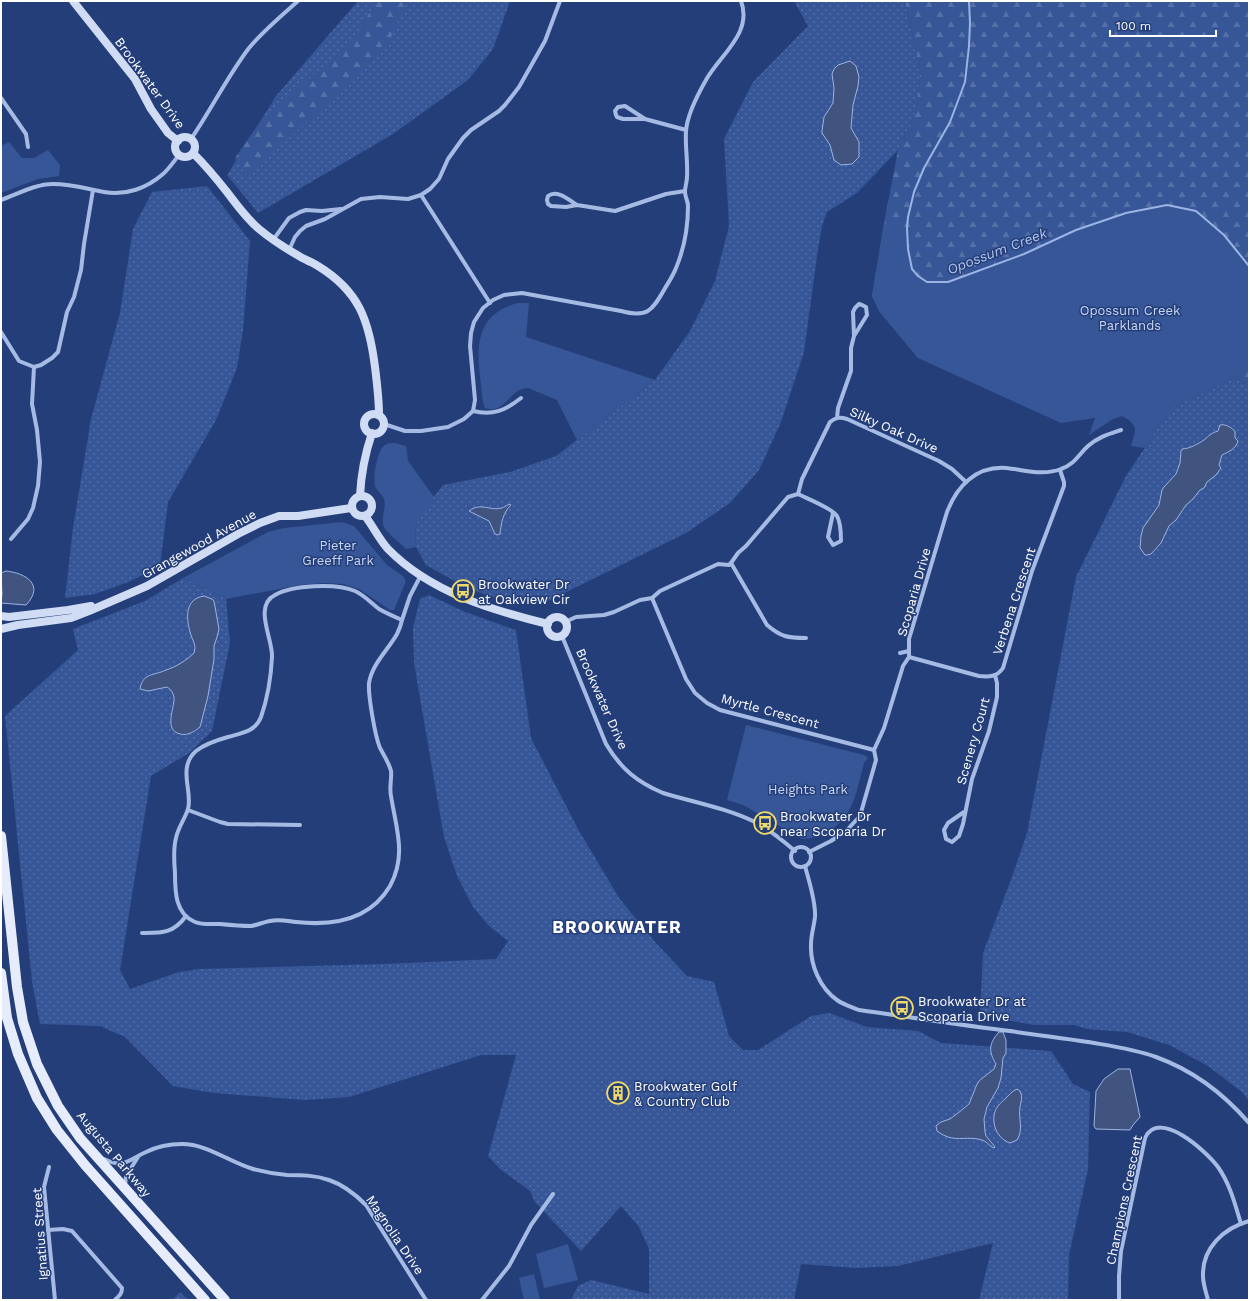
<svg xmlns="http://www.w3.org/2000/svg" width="1250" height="1301" viewBox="0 0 1250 1301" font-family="'Work Sans',sans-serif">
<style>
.grass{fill:url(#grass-dots)}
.forest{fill:url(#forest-firs)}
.park{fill:#375697}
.water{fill:#415480;stroke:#9bb4e5}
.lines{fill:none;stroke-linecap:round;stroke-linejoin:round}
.stream{stroke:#9bb4e5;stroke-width:2}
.street{stroke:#a6bbe4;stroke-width:4}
.secondary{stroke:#d0dbf4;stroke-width:8}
.primary{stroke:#e6ecfc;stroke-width:10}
.labels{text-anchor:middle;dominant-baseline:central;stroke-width:3;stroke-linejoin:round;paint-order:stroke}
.street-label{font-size:13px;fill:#fff;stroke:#243e7a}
.park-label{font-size:13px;fill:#c9d7f3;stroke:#243e7a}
.poi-label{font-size:13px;fill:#fff;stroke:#243e7a;text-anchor:start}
.water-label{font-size:14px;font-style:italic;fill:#b1c5ec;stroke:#243e7a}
.district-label{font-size:17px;font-weight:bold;letter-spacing:1px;fill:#fff;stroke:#243e7a}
</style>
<defs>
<pattern id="grass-dots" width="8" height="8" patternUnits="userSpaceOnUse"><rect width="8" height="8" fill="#375697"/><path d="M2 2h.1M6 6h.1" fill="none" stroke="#556fa7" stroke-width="1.8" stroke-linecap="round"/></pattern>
<pattern id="forest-firs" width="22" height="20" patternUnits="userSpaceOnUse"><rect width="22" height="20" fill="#375697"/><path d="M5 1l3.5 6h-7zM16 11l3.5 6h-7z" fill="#556fa7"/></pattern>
</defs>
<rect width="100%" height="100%" fill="#243e7a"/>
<g class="grass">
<polygon points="358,1 510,1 493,49 468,80 393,134 258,213 227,175 276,96"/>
<polygon points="794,1 905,1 920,71 917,109 898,150 857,193 827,212 822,226 818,249 804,352 781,422 759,470 730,503 686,533 542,604 496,598 467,588 426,565 416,547 415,530 418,521 427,505 443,485 510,472 556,456 655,380 690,331 715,281 729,226 724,139 753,82 808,26"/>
<polygon points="207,186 250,241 243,330 237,368 216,420 168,502 160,566 131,581 95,594 65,598 73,528 91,419 120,313 133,229 152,192"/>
<polygon points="1236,378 1249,386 1249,1101 1242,1092 1208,1066 1169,1045 1127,1032 1087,1029 1074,1025 1034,1025 980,1015 983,953 1012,877 1027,833 1076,577 1126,476 1154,434 1154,432 1162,424 1172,407"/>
<polygon points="183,578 226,599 230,643 212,731 189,753 151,776 120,970 130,989 179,972 200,969 384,964 496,959 508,941 489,926 473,907 457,876 444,837 414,663 413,628 420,599 429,595 465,612 516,630 531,738 578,829 619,898 656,943 687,976 714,982 729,1036 743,1050 758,1050 811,1016 829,1013 867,1027 918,1031 941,1043 1051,1051 1073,1084 1090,1092 1088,1169 1069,1255 1068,1300 979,1300 993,1243 898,1266 856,1268 801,1264 794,1300 571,1300 578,1286 591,1280 649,1294 649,1249 639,1227 621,1206 581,1251 535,1202 530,1191 500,1169 488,1156 516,1055 481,1055 349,1097 305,1100 214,1093 173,1086 125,1037 100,1026 40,1024 32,981 5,716 78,650 73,629 145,601"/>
<polygon points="180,1292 188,1300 172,1300"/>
</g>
<g class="forest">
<polygon points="376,1 408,1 385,50 247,177 235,158 262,119 354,40"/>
<polygon points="838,1 862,1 856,9"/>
<polygon points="905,1 1249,1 1249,386 1236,378 1172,407 1162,424 1159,421 918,358 879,311 872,296 884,223 898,150 917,109 920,71"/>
</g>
<g class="park">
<polygon points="9,142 22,158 34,158 48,150 60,165 59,176 38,179 1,193 1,146"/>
<path d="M1167,205L1196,211L1224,235L1249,266V359L1236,378L1172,407L1162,424L1154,432V434L1145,448L1131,446C1136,428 1139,426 1122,416L1113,419L1089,435L1095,418L1061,423L918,358L879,311L872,296L884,223L907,228L908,249L912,269L918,276L927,282H948L1024,254L1076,230L1126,213Z"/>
<path d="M518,303H529L526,337L655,380L577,440L557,400L528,388C509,388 506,415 485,408L483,403C479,362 466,317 518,303Z"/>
<path d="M395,443L406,446L408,461L434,497L418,521L415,530L416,547L406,549C399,542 389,535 384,527C380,517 387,508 384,499C382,494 377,491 375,486C373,476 377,450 385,445C388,443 392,443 395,443Z"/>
<polygon points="342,522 354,526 387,565 403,576 406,581 394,610 390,610 359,589 343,584 324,583 300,585 226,599 183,578 268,532 284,528"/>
<path d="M746,725L864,755L868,758L864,763C856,792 854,820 823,834C816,837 810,839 802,839L743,805L727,800Z"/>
<polygon points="568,1244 578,1280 544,1288 536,1254"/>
<polygon points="534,1274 540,1300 524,1300 519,1278"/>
</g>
<g class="water">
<polygon points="850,61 856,66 859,77 858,86 853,105 851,128 859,142 859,157 852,164 841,165 834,160 830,145 822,133 822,131 824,117 833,103 834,88 832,74 834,69 838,65"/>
<path d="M1220,425C1226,424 1230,427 1235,431V438L1238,441C1236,449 1228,452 1222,455L1219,465L1221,468L1216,475L1207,482L1204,488L1200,490L1193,499L1186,505L1176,520L1169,526L1161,543L1151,554L1147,555H1145L1140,548L1141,536L1143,528L1159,505L1162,490L1164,487L1176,474L1180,463L1181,451L1182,449C1189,449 1198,444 1204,440C1209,436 1211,433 1218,431Z"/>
<path d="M509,504L511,505C503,512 501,524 500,534L497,535L495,534L489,521L469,511C483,500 494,516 509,504Z"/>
<path d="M6,571C26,573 45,585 26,605L1,603L2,594L1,573Z"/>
<path d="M204,596L212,599L214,601L219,629L217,637L214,646V659L208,696L200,727C194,732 187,736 180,734C163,730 175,708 174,697C173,693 171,689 167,687L148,691L140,689C143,672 154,676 166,670C176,667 187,660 194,653C197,645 192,640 190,632C186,617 185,599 204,596Z"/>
<path d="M999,1032H1003L1006,1040V1053L1003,1058L1001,1078L998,1088L987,1107L984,1119L985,1132L986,1136L995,1147L994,1148L992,1147C989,1145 986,1141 982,1140C965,1135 954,1144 937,1131L936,1126L941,1122L950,1119L958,1113L969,1104L977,1084L980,1080L994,1069L996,1064C988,1051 989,1043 999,1032Z"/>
<polygon points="1118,1069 1130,1069 1140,1117 1133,1125 1130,1130 1096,1129 1094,1126 1096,1091 1104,1079"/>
<path d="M1017,1089L1020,1091C1023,1097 1021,1101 1020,1107C1018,1119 1024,1129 1017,1140L1010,1143C995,1138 989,1118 998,1106C1000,1103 1003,1101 1005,1099C1009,1095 1012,1091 1017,1089Z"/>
</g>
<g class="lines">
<polyline class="stream" points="969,1 970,23 969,46 965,82 950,122 924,168 914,192 908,217 907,228 908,249 912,269 918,276 927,282 948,282 1024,254 1076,230 1126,213 1167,205 1196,211 1224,235 1249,266"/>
<g class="street">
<polyline points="1,98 26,134 28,147"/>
<polyline points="645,119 625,106 618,107 615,111 616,115 617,117 623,119 645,119 686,130"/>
<path d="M191,139C211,110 227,77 249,48C263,31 281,16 298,1"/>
<polyline points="421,195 490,303"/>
<path d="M1,200C18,194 35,184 53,184C72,184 87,189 104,192C126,196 147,188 163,174C169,169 174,161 179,155"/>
<path d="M577,205C569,200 557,189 548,196L547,200L548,204L551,206L566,207L577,205L615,211L666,194L685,191"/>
<polyline points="273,240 289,218 300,212 306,210 322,211 341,209"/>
<polyline points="289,250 295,237 300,231 306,226 325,219 361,199 380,197 408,199 421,195 430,189 439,179 448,159 463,138 471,130 499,111 505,105 519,87 545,41 560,1"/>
<polyline points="1,332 19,361 34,367 41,365 52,358 58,352 67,312 74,297 81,270 84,244 93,190"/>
<path d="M473,411C493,416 506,410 521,398"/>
<polyline points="837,418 838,408 851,371 851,348 854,336 853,312 855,308 859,304 862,305 866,307 867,315 854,336"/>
<path d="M384,424L405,431H421L448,427L464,419L473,411L475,400L470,346L471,333L474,322L483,308L493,300L504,295L522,293L621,311C647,318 652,311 664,290C668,283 673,276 676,268C684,249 688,227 688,206C688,201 685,197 685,192C685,186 687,182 687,177C688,162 685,146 686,131C687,116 698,94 706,80C720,55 753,33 741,1"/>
<path d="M798,494C808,499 832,508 837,516C841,523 841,533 841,541L833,545L828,537L833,513"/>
<polyline points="11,539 28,519 33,508 38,486 40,462 37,430 32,404 34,367"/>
<path d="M731,563L767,625C781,637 788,638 806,638"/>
<polyline points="652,598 686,679 695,693 707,703 720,710 874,750"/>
<path d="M402,620C401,625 399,630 397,634C388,650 372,664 369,683C368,695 375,736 380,748C384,755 389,763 391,771C392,778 389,788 391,796C396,828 407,855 390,886C370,920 332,926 296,922C287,921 279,919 270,921C264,922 257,925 251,926C240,926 230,925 220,924C212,924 202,925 195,922C175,914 175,891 175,873C174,861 173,849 176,838C178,827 185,819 188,809C193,791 177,768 196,751C205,744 217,740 228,737C242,733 255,732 261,717C268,697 271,677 272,657C273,639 253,606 275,595C292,585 336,583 355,591C364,595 371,603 379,609C386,613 395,617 402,620L410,596L421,575"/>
<path d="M565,622L576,617L604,615L614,612L640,600L652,598L660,591L718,564L729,565L731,563L738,553L746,546L788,497L798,494L802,479L830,422C836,417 840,417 847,419L939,461L952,469L966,482"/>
<path d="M562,636L606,744C621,769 637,782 663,793C693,802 726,808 755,822C769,829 782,840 795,851"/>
<polyline points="900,653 909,651"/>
<path d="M909,657L979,676C989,677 997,677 1003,668L1032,571L1064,486V482L1060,470"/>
<polyline points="188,810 220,822 228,824 300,825"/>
<polyline points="964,812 948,823 944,830 946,839 952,842 959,836 963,824 972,779 989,731 997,697 997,683 995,675"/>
<circle cx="801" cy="857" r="10"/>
<path d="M809,852L831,841L847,830L860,816L876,760L874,750L884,728L903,666L909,657V639L947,512C957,486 976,466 1006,468C1025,470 1043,476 1061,469C1075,464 1078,455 1088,446C1098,437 1109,434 1121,430"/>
<path d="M805,866C809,881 816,902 815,917C814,926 811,935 811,944C810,965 820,988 837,1000C844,1005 852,1007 859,1010C910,1017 960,1025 1010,1031C1036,1035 1062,1038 1088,1042C1111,1046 1134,1049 1156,1057C1192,1070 1224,1094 1249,1123"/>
<path d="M142,933C161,933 173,934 186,916"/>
<path d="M104,1159C124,1169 128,1160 146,1152C156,1147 170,1144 182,1144C207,1144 229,1162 253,1169C264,1172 276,1174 287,1175C301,1175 315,1175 329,1180C344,1185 355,1194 366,1205L426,1300"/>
<polyline points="49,1167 44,1187 55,1300"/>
<polyline points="125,1186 126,1176 138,1157"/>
<path d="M48,1230L63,1229L72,1231L122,1288C122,1294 119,1296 115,1300"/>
<polyline points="482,1300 509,1266 531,1225 553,1194"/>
<path d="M1119,1300V1276L1121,1251L1145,1138C1159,1108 1206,1151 1218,1167C1230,1184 1235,1204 1241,1224"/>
<path d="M1208,1300C1206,1292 1203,1284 1203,1276C1202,1248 1224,1228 1249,1221"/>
</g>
<g class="secondary">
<polyline points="73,1 135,79 151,109 168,133 178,141"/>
<circle cx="185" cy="147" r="10"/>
<path d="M193,153C205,165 216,178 227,192C237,205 246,218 259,229C271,239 285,248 299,256C305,260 312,262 318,266C359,291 369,320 375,367C377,383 379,399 379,415"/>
<circle cx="374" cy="424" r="10"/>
<circle cx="362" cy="506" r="10"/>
<path d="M360,496C361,474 365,454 372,433"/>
<path d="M365,516C373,526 379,539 388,549C430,592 491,610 548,624"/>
<polyline points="1,616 9,617 68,610 91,606"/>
<circle cx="557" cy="627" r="10"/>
<polyline points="1,629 18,625 71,618 89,611 147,586 238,534 260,523 279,516 298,516 351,508"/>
</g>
<g class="primary">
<polyline points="1,836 17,987 23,1022 37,1064 58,1106 80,1138 225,1300"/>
<polyline points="1,973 7,1018 18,1054 37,1098 57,1130 85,1165 205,1300"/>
</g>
</g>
<defs>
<g id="bus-ring" transform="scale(1.15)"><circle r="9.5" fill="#243e7a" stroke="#eed96a" stroke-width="1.5"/><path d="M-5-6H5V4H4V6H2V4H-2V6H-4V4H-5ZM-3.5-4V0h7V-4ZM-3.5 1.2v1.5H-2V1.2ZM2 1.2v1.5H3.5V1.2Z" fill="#eed96a"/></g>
<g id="building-ring" transform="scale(1.15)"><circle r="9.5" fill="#243e7a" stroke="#eed96a" stroke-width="1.5"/><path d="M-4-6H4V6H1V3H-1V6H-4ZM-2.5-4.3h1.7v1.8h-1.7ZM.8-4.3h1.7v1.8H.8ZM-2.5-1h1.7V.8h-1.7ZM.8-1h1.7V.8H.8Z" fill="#eed96a"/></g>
</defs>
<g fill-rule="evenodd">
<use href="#bus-ring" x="463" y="591"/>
<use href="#bus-ring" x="765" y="823"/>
<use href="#bus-ring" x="902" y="1008"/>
<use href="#building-ring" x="618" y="1093"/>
</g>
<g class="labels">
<g class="street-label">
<text transform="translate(150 83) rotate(54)">Brookwater Drive</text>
<text transform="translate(894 430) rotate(24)">Silky Oak Drive</text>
<text transform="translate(199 544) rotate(-29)">Grangewood Avenue</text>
<text transform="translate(914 592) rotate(-74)">Scoparia Drive</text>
<text transform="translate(1014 601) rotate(-72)">Verbena Crescent</text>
<text transform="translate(602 699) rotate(66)">Brookwater Drive</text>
<text transform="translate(770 711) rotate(15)">Myrtle Crescent</text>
<text transform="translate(973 741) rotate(-74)">Scenery Court</text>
<text transform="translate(114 1154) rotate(50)">Augusta Parkway</text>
<text transform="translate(1124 1200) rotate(-78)">Champions Crescent</text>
<text transform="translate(40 1234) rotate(-94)">Ignatius Street</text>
<text transform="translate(395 1235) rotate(56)">Magnolia Drive</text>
</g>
<g class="park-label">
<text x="1130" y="310">Opossum Creek<tspan x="1130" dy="15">Parklands</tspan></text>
<text x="338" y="545">Pieter<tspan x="338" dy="15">Greeff Park</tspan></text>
<text x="808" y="789">Heights Park</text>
</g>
<g class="poi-label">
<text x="478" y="584">Brookwater Dr<tspan x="478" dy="15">at Oakview Cir</tspan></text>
<text x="780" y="816">Brookwater Dr<tspan x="780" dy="15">near Scoparia Dr</tspan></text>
<text x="918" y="1001">Brookwater Dr at<tspan x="918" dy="15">Scoparia Drive</tspan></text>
<text x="634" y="1086">Brookwater Golf<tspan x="634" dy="15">&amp; Country Club</tspan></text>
</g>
<g class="water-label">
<text transform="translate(997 251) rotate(-21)">Opossum Creek</text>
</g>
<g class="district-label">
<text x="617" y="927">BROOKWATER</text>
</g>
</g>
<rect width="1250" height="1301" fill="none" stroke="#ffffff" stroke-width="4"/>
<path d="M1110 30v6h106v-6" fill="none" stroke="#ffffff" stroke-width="2"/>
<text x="1116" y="30" font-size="12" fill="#ffffff" stroke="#243e7a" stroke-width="3" paint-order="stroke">100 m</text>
</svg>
